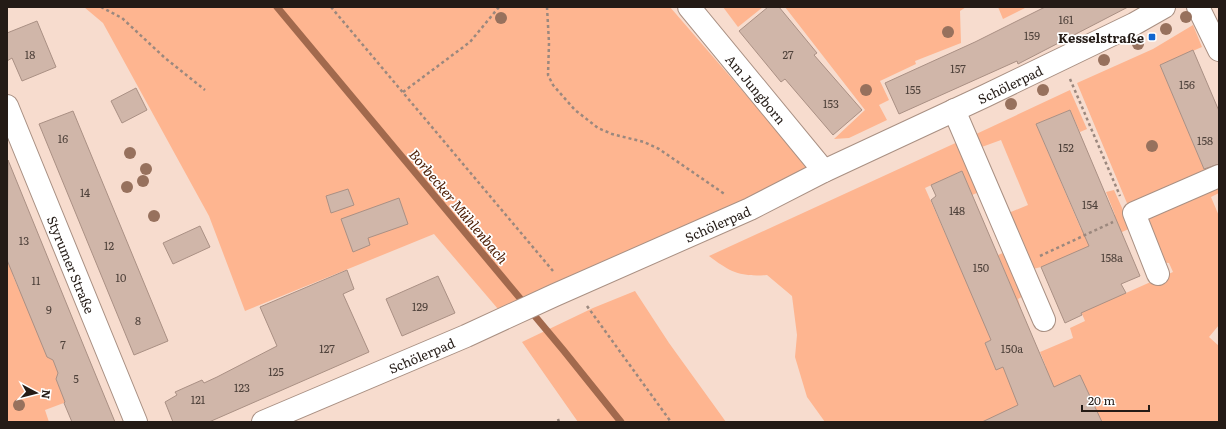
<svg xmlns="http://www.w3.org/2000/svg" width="1226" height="429" viewBox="0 0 1226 429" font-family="Literata,serif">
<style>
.green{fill:#feb590}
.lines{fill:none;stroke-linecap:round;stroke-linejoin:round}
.stream{stroke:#a2694d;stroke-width:7}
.building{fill:#d0b6a9;stroke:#aa9084}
.minor-casing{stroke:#a99083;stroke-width:24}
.path{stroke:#9b887e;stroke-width:2.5;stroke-dasharray:3 3;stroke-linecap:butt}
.minor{stroke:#fff;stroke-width:22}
.tree{fill:#97715d}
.poi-dot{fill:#1165cf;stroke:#fff;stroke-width:1.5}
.labels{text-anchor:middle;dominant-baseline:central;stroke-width:3.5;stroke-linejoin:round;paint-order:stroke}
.number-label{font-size:11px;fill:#4f423b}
.poi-label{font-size:13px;font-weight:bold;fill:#241b16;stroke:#fff;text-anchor:end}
.street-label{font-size:13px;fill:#241b16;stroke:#fff}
.water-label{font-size:14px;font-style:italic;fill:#4b1b00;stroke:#fff}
</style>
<rect width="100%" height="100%" fill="#f7dcce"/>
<g class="green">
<polygon points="84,7 670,7 816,176 498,309 434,234 245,311 209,216 103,23"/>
<polygon points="723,7 763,7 738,27"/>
<polygon points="785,7 966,7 960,11 961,43 915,61 916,64 880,81 889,100 879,105 887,120 849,138 834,139 865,110"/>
<polygon points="998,7 1027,7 1003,19"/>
<polygon points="1193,25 1202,47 1160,65 1204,169 1219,163 1219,169 1129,208 1077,83 1153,49"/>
<path d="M1070,90L1087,129L1080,132L1070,110L1036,124L1081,229L1115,215L1106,192L1114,190L1131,228L1081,250L1126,293L1173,272L1169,263L1158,262L1146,218L1219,186V193L1211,197L1219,216V325L1209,337L1219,346V422H825L807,397L795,357L797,335L792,296L767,275C740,277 730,272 709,256L962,140L984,190L972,195L962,171L925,188L972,294L1008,279L998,255L1010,250L1027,294L1018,299L1021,309L985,324L991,340L985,343L996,370L1003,367L1010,382L1046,367L1040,352L1073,338L1070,328L1085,321L1059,260L1041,267L1029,270L1006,214L1028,205L1001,140L979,148L974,135Z"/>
<polygon points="7,247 11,256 13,276 20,292 24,290 59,375 56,379 62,394 69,401 45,410 49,422 7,422"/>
<polygon points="635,291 669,343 726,422 578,422 522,342 593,308"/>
</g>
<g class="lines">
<polyline class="stream" points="277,7 564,351 621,422"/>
</g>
<g class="building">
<polygon points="768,7 779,7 817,53 814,55 862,110 833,135 785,79 781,82 739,31"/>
<polygon points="1045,7 1128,7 1018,64 1017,61 899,114 885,83 975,42"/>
<polygon points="37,21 56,67 22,81 12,58 7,61 7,33"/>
<polygon points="1193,50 1219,111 1219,164 1204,169 1160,65"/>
<polygon points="136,88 147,110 122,123 111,101"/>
<polygon points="1070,110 1140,276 1121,284 1126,293 1081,313 1082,315 1065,323 1041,267 1089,246 1036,124"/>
<polygon points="73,111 168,341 134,355 39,124"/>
<polygon points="8,160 87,354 115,422 72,422 64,403 65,402 56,379 58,373 53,360 47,357 7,260"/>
<polygon points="962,171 1054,387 1080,375 1102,422 982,422 1018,405 1003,367 996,370 985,343 991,340 931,200 936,196 931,185"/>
<polygon points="348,189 354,205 331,213 326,196"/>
<polygon points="399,198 408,224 368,238 370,245 353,252 341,219"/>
<polygon points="200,226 210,247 173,264 163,243"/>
<polygon points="347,270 354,289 343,294 369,352 209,422 173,422 165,402 177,395 175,392 202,380 204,383 217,377 277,346 260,307"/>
<polygon points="438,276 455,313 402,336 386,299"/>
</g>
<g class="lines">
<g class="minor-casing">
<g id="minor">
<path id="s1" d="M689,7L824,171"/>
<polyline points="1198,7 1219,50"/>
<path id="s2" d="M7,106L136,422"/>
<polyline points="954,110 1044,320"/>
<polyline points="1158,274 1134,213 1219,176"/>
<path id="s3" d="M263,422L466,336L555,295L750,209L824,171L985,96L1134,24L1164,7"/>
</g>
</g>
<g class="path">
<polyline points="101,7 122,18 165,58 205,90"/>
<polyline points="331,7 553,271"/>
<polyline points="547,7 549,43 548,75 553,85 575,110 598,128 612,134 644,142 659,149 726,195"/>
<polyline points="1070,79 1120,196"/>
<polyline points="403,92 470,42 499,7"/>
<polyline points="1040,256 1113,222"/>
<polyline points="587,306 671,422"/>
<polyline points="558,419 559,422"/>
</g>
<use href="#minor" class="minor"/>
</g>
<g class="tree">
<circle cx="1186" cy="17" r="6"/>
<circle cx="501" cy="18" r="6"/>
<circle cx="1166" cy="29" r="6"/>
<circle cx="948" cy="32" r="6"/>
<circle cx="1138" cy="44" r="6"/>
<circle cx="1104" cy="60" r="6"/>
<circle cx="866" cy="90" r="6"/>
<circle cx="1043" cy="90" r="6"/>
<circle cx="1011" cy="104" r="6"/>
<circle cx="1152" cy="146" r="6"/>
<circle cx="130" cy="153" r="6"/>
<circle cx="146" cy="169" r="6"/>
<circle cx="143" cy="181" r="6"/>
<circle cx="127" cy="187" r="6"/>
<circle cx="154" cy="216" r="6"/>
<circle cx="19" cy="405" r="6"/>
</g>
<rect class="poi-dot" x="1148" y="33" width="8" height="8" rx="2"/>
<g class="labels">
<g class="number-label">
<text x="1066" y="19">161</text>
<text x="1032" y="35">159</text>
<text x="30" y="54">18</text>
<text x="788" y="54">27</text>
<text x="958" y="68">157</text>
<text x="1187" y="84">156</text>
<text x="913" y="89">155</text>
<text x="831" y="103">153</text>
<text x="63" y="138">16</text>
<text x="1205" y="140">158</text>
<text x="1066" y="147">152</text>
<text x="85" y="192">14</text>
<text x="1090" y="204">154</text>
<text x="957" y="210">148</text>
<text x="24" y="240">13</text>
<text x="109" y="245">12</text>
<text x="1112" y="257">158a</text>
<text x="981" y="267">150</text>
<text x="121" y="277">10</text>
<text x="36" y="280">11</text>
<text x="420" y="306">129</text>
<text x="49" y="309">9</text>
<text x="138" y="320">8</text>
<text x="63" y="344">7</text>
<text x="327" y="348">127</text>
<text x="1012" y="348">150a</text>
<text x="276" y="371">125</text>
<text x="76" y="378">5</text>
<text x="242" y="387">123</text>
<text x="198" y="399">121</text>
</g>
<g class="poi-label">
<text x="1144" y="37">Kesselstraße</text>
</g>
<g class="street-label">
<text stroke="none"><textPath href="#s3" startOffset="820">Schölerpad</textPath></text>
<text stroke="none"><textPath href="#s1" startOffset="106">Am Jungborn</textPath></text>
<text stroke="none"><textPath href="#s3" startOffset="496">Schölerpad</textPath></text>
<text stroke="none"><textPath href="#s2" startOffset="171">Styrumer Straße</textPath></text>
<text stroke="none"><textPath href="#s3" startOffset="172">Schölerpad</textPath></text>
</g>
<g class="water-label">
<text transform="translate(459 206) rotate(50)">Borbecker Mühlenbach</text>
</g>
</g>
<rect width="1226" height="429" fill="none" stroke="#241b16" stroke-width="16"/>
<g transform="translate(36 393) rotate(97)" stroke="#ffffff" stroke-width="3" paint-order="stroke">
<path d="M0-3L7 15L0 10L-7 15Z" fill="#241b16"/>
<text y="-6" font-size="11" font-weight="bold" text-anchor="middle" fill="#241b16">N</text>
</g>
<path d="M1082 405v6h67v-6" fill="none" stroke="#241b16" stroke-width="2"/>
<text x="1088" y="405" font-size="12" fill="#241b16" stroke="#ffffff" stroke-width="3" paint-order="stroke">20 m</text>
</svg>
